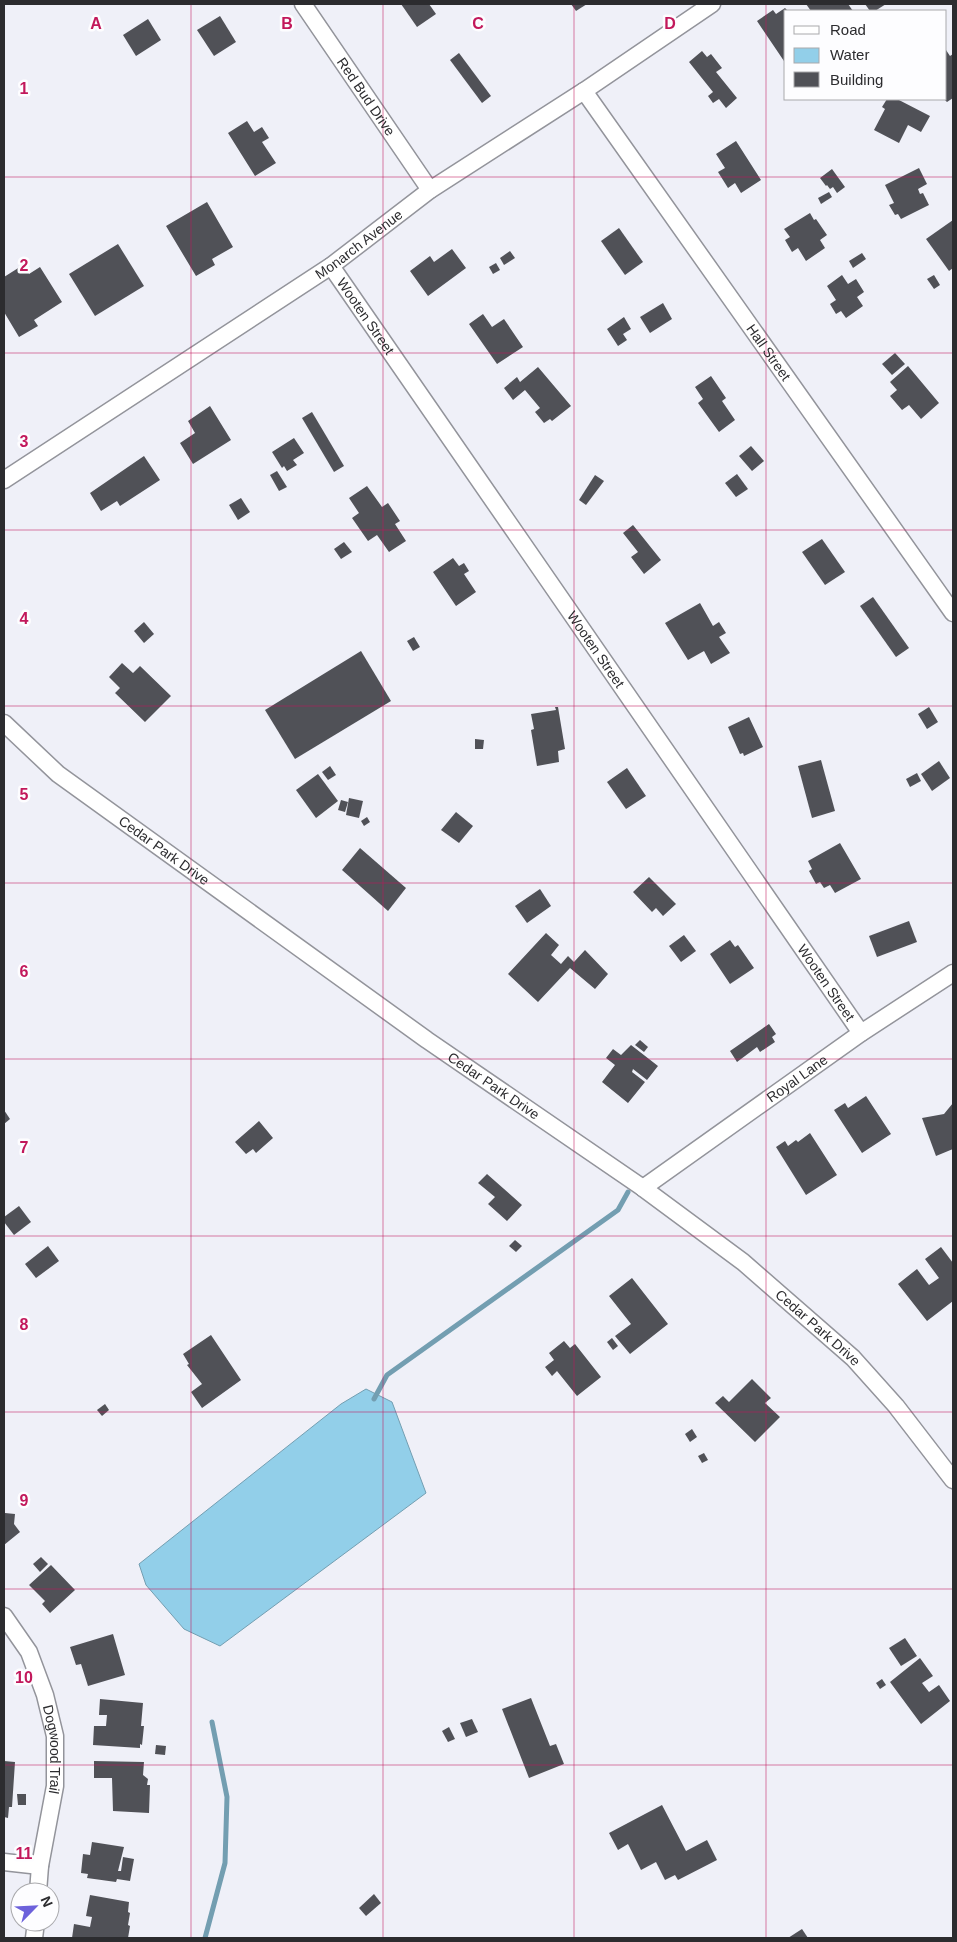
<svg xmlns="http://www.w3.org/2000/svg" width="957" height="1942" viewBox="0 0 957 1942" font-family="Helvetica,sans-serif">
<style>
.water{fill:#92cfe9;stroke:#739eb1}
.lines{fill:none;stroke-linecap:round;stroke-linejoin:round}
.stream{stroke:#739eb1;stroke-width:5}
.building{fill:#505157}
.minor-casing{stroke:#93949b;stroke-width:19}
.minor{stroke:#fff;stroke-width:16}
.grid{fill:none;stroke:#c2185b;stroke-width:1;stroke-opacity:0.55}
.labels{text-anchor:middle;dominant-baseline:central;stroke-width:5;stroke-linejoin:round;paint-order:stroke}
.street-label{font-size:14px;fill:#2c2c2f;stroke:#fdfdff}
.grid-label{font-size:16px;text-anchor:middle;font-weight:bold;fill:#c2185b;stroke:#fdfdff;stroke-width:5;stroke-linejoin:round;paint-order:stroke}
</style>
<rect width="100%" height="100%" fill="#eff0f8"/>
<polygon class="water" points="366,1389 392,1402 426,1493 220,1646 184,1629 146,1585 139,1564 341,1404"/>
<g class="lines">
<g class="stream">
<polyline points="374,1399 387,1375 618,1210 628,1192"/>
<polyline points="205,1938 225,1863 227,1797 212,1722"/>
</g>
</g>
<g class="building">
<polygon points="401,4 429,4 436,14 417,27"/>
<polygon points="571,4 587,4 576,11"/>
<polygon points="806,4 848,4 853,11 811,11"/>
<polygon points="865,4 886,4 875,11 870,11"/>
<polygon points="785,8 788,11 786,11 786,64 757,21 773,10 776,14"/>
<polygon points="220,16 236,42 214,56 197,30"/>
<polygon points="148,19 161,40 136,56 123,35"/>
<polygon points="946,50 950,56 953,54 953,98 947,102 944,99"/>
<polygon points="702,51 707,57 711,54 722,68 716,72 737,98 726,108 719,99 713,103 708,96 713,92 689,62"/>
<polygon points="459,53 491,96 482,103 450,60"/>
<polygon points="887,99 897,99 930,116 921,132 908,125 899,143 874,130 885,109 882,107"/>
<polygon points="247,121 254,132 262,127 269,138 262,142 276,163 255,176 228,133"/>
<polygon points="736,141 761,180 741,193 735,183 728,188 718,172 725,168 716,154"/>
<polygon points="919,168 927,184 918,189 920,194 923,193 929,205 901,219 898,214 895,215 889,205 894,203 885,185"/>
<polygon points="832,169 845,187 837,193 833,187 830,189 827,185 826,186 820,178"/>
<polygon points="829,192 832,197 821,204 818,198"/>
<polygon points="207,202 233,247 212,259 215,265 196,276 166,226"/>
<polygon points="810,213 814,220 816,219 827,235 820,240 825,248 806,261 798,248 792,252 785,240 790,237 784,229"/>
<polygon points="953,220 953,268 949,271 926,239"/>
<polygon points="619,228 643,262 625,275 601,241"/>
<polygon points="118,244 144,286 95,316 69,274"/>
<polygon points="452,249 466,268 428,296 410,271 430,256 434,262"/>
<polygon points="510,251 515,258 504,265 500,258"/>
<polygon points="862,253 866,259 853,268 849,261"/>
<polygon points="496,263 500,270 493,274 489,267"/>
<polygon points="23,265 29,274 40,267 62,302 34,320 38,326 19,337 4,312 4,277"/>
<polygon points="842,275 848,284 856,279 864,292 857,297 863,306 846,318 841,311 836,314 830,304 836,300 827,286"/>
<polygon points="934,275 940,285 934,289 927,279"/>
<polygon points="663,303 672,319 650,333 640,317"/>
<polygon points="483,314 492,327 504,319 523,347 497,364 469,324"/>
<polygon points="624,317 631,329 623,334 627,340 618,346 607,329"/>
<polygon points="895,353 905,364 892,375 882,364"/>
<polygon points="908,366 939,403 921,419 909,405 902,410 890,396 897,390 890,382"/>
<polygon points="538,367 571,406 552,421 550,419 544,423 535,412 540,408 525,390 513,400 504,388 517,377 520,382"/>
<polygon points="711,376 726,398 722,401 735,420 719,432 698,403 703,399 695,387"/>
<polygon points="210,406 231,440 193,464 180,443 195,433 188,421"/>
<polygon points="312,412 344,466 334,472 302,418"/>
<polygon points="294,438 304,453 293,460 297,465 287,471 284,466 282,468 272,452"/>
<polygon points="751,446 764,461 752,471 739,456"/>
<polygon points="144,456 160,480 120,506 117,501 101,511 90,493"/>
<polygon points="277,471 287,487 279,491 270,475"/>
<polygon points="737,474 748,489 736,497 725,483"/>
<polygon points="595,475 604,481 586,505 579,500"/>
<polygon points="367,486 382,507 388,503 400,521 395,524 406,541 389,552 377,535 368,541 352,518 359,513 349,498"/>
<polygon points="241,498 250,512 238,520 229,505"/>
<polygon points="633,525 661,560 644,574 631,557 638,552 623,533"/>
<polygon points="822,539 845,572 825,585 802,552"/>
<polygon points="344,542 352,552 341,559 334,549"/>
<polygon points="453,558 459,566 464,563 469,571 464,574 476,592 456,606 433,572"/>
<polygon points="873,597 909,648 896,657 860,606"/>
<polygon points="700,603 713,626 719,622 726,633 719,637 730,653 711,664 704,651 688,660 665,623"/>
<polygon points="144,622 154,634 144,643 134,631"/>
<polygon points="414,637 420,647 413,651 407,641"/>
<polygon points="361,651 391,701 295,759 265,710"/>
<polygon points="122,663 133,673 140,666 171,696 145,722 115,693 120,688 109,677"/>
<polygon points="555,707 558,707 565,749 558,751 559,762 537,766 531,730 534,729 531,714 556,710"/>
<polygon points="929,707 938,722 927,729 918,714"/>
<polygon points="749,717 763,747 744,756 743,753 740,754 728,727"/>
<polygon points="475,739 484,740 483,749 475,749"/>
<polygon points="821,760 835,811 812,818 798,766"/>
<polygon points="939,761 950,778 932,791 921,774"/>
<polygon points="330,766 336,775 328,780 322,772"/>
<polygon points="627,768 646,796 626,809 607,782"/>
<polygon points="917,773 921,781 910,787 906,779"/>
<polygon points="318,774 338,801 316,818 296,790"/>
<polygon points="349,798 363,801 359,818 346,815"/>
<polygon points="341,800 348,802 345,812 338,810"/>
<polygon points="456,812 473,826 459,843 441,830"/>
<polygon points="367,817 370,822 364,826 361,821"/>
<polygon points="840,843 861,879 835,893 830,885 824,888 820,882 816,884 809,871 812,869 808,861"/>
<polygon points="360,848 406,888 388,911 342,870"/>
<polygon points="649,877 676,904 663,916 656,908 652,912 633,892"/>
<polygon points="540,889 551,906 527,923 515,906"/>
<polygon points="909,921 917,942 877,957 869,936"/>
<polygon points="546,933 559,945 551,955 561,964 568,956 574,962 585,950 608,974 595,989 570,968 538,1002 508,974"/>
<polygon points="684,935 696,951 681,962 669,946"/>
<polygon points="730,940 735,947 738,945 754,968 730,984 710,954"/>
<polygon points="769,1024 776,1034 772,1037 775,1042 760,1052 757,1047 737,1062 730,1051"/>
<polygon points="640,1040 648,1047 644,1052 635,1045"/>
<polygon points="631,1045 658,1066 647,1080 633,1069 632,1072 645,1082 628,1103 602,1082 615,1065 606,1058 613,1049 621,1055"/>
<polygon points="866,1096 891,1134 862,1153 834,1110 845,1103 848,1108"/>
<polygon points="953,1103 953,1149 936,1156 922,1118 944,1114"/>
<polygon points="4,1110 10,1119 4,1124"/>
<polygon points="259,1121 273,1138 256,1153 253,1149 246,1154 235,1142"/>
<polygon points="810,1133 837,1175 806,1195 776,1147 785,1141 788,1146 796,1140 798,1142"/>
<polygon points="487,1174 522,1205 507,1221 488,1204 495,1197 478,1183"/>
<polygon points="19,1206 31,1222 14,1235 4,1222 4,1217"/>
<polygon points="515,1240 522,1246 516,1252 509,1246"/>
<polygon points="48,1246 59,1261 36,1278 25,1264"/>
<polygon points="941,1247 953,1263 953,1301 927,1321 898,1284 917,1269 929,1285 939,1278 925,1259"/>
<polygon points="632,1278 668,1324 630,1354 615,1336 631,1324 609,1296"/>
<polygon points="211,1335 241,1380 202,1408 191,1392 202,1384 187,1365 189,1364 183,1354"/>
<polygon points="612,1338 618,1346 613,1350 607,1342"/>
<polygon points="564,1341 570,1348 575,1344 601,1377 577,1396 557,1371 552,1376 545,1367 554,1360 549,1353"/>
<polygon points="752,1379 771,1398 765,1403 780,1417 755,1442 715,1403 723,1396 729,1402"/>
<polygon points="105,1404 109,1410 102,1416 97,1410"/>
<polygon points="692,1429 697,1437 690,1442 685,1434"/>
<polygon points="704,1453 708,1460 702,1463 698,1456"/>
<polygon points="5,1513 15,1514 14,1524 20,1532 4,1545 4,1515"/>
<polygon points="41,1557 48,1564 40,1572 33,1564"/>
<polygon points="51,1565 75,1590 50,1613 42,1604 45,1601 29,1585"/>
<polygon points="113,1634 125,1675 88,1686 81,1664 76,1665 70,1647"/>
<polygon points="905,1638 917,1656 901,1666 889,1648"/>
<polygon points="920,1658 933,1676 922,1683 929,1692 939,1685 950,1701 921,1724 890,1682"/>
<polygon points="882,1679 886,1685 880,1689 876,1683"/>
<polygon points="531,1698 550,1746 556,1744 564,1764 529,1778 502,1709"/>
<polygon points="100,1699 143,1703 141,1726 144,1726 142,1745 140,1744 140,1748 93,1745 94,1726 106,1726 107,1715 99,1715"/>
<polygon points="472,1719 478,1732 466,1737 460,1723"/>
<polygon points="449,1727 455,1739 448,1742 442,1731"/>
<polygon points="156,1745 166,1746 165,1755 155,1754"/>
<polygon points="4,1761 15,1762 12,1807 9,1807 8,1818 4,1817"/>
<polygon points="94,1761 144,1762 143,1775 148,1779 147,1785 150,1785 149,1813 113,1811 112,1778 94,1778"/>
<polygon points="17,1794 26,1794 26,1805 18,1805"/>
<polygon points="662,1805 686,1851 707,1840 717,1860 678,1880 675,1875 665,1880 656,1862 641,1870 628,1844 618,1850 609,1833"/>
<polygon points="92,1842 124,1847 118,1871 121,1871 123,1857 134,1859 130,1881 117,1879 116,1882 87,1878 88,1874 81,1873 83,1854 90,1855"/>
<polygon points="374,1894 381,1903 366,1916 359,1908"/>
<polygon points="90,1895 129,1902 128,1912 130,1913 128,1925 130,1926 128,1938 72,1938 74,1924 90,1927 92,1917 86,1916"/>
<polygon points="802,1929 808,1938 788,1938"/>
</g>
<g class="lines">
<g class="minor-casing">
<g id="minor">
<path id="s1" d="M303,4L430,190"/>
<path id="s2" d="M584,91L953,613"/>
<path id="s3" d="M331,266L861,1033"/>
<path id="s4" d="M4,480L331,266L430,190L584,91L712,4"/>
<path id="s5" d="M4,723L58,774L427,1040L643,1188L743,1262L853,1358L896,1406L953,1480"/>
<path id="s6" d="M643,1188L861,1033L953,973"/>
<path id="s7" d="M4,1616L29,1652L45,1695L55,1736V1786L40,1866L38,1892"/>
<polyline points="4,1862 40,1866"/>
<polyline points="34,1938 36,1922"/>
</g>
</g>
<use href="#minor" class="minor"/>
</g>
<path class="grid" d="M191,4V1938M383,4V1938M574,4V1938M766,4V1938M4,177H953M4,353H953M4,530H953M4,706H953M4,883H953M4,1059H953M4,1236H953M4,1412H953M4,1589H953M4,1765H953"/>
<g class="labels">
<g class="street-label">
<text stroke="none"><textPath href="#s1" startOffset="112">Red Bud Drive</textPath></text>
<text stroke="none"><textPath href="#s4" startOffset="426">Monarch Avenue</textPath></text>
<text stroke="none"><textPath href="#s3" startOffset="61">Wooten Street</textPath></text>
<text stroke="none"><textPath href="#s2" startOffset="320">Hall Street</textPath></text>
<text stroke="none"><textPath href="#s3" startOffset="466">Wooten Street</textPath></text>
<text stroke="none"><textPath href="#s5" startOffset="205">Cedar Park Drive</textPath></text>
<text stroke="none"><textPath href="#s3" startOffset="871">Wooten Street</textPath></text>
<text stroke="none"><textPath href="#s6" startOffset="189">Royal Lane</textPath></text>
<text stroke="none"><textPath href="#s5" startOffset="610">Cedar Park Drive</textPath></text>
<text stroke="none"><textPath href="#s5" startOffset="1015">Cedar Park Drive</textPath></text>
<text stroke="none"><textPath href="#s7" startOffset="145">Dogwood Trail</textPath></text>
</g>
</g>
<g class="grid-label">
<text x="96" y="29">A</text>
<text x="287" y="29">B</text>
<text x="478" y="29">C</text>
<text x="670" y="29">D</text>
<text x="24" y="94">1</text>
<text x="24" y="271">2</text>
<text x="24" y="447">3</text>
<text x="24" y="624">4</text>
<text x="24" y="800">5</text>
<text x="24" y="977">6</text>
<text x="24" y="1153">7</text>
<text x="24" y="1330">8</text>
<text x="24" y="1506">9</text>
<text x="24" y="1683">10</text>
<text x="24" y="1859">11</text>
</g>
<rect width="957" height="1942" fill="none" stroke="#2c2c2f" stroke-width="10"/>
<rect x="784" y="10" width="162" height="90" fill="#fdfdff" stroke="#a9a9ac"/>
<rect x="794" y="26" width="25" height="8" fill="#ffffff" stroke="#a9a9ac"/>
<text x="830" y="35" font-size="15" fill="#2c2c2f">Road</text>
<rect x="794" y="48" width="25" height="15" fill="#92cfe9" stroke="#a9a9ac"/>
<text x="830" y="60" font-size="15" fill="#2c2c2f">Water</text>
<rect x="794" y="72" width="25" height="15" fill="#505157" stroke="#a9a9ac"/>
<text x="830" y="85" font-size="15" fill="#2c2c2f">Building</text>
<g transform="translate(35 1907) rotate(66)"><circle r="24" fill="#fdfdff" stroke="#a9a9ac"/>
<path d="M0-4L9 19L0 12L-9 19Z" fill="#6c61db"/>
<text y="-8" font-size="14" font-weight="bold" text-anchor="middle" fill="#2c2c2f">N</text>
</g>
</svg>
